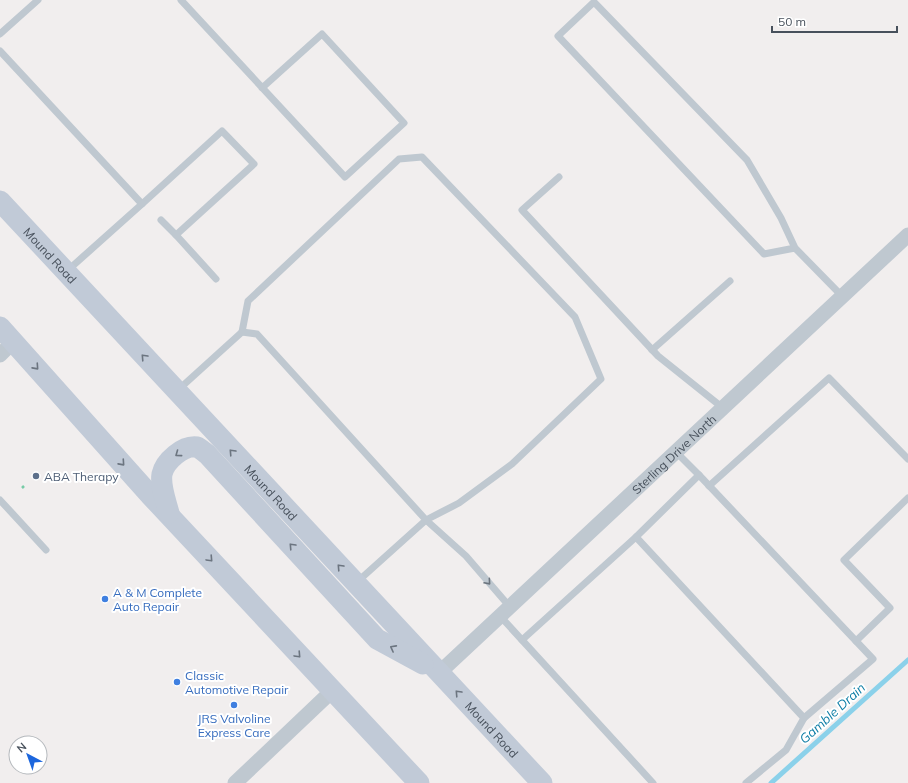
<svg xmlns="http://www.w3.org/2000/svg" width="908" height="783" viewBox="0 0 908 783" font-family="Mulish,sans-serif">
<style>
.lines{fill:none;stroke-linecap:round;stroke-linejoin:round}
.stream{stroke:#8bd1ea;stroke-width:5}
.path{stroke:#76cba6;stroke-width:2.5;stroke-dasharray:3 2;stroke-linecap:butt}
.service{stroke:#bfc8d0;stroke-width:7}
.minor{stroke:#bfc8d0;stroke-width:15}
.secondary{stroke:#c1cad7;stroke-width:21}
.oneway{stroke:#6c7580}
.oneway2{stroke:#6b747e}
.service-dot{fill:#5c6f8a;stroke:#fff;stroke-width:1.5}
.shop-dot{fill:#3f7fe0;stroke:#fff;stroke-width:1.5}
.labels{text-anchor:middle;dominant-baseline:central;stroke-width:4;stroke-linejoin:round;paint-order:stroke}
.street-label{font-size:12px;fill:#47505b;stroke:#fff}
.service-label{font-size:12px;fill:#4e5e75;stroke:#fff;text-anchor:start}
.shop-label{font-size:12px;fill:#366cbe;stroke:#fff;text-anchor:start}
.water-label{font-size:13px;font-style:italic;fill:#0f7ea6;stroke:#fff}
</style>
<rect width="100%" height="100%" fill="#f1eeee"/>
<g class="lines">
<polyline class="stream" points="771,783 908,660"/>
<polyline class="path" points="22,488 24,486"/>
<g class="service">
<polyline points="181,0 345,177 404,123 322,34 262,88"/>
<polyline points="0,34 38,0"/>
<polyline points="0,51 142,204 67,271"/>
<polyline points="559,177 522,210 658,356 723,408"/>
<polyline points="142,204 222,131 254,164 176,235 161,220"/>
<polyline points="176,235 216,279"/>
<polyline points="795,248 764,254 558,36 594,2 747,160 781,218 795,248 842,296"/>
<polyline points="242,332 248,301 399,159 422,157 575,317 601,379 512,464 459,503 426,520 466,556 510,607"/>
<polyline points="652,350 730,281"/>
<polyline points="178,390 242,332 257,334 426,520 357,582"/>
<polyline points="699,475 873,659 804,718"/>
<polyline points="709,486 829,378 908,459"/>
<polyline points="0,500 46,550"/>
<polyline points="636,537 699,475 676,452"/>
<polyline points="500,616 653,783"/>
<polyline points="522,640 636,537 804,718 786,750 746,783"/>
<polyline points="856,641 890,608 844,560 908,498"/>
</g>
<g class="minor">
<polyline points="0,355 13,342"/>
<path id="s1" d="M439,673L908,235"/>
<polyline points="235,783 332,691"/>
</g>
<g class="secondary">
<path id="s2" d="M0,201L542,783"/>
<polyline points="0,327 150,495 419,783"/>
<path d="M169,513C166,501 160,486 162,474C165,461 183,445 197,447C200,448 204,452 207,454L377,639L423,664"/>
</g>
</g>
<defs><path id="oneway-chevron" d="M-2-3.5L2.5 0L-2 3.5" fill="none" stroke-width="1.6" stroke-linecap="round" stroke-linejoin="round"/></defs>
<g class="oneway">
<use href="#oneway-chevron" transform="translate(144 357) rotate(-133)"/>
<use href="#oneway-chevron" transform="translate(36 367) rotate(48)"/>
<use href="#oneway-chevron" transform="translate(232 452) rotate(-133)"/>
<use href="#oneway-chevron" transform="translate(178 454) rotate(144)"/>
<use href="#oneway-chevron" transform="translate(122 463) rotate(48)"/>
<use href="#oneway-chevron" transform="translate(292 546) rotate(-133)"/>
<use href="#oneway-chevron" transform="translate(210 559) rotate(47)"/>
<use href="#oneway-chevron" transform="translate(340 567) rotate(-133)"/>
<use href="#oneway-chevron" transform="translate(393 648) rotate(-152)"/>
<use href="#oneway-chevron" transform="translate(298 655) rotate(47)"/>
<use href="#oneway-chevron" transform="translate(458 693) rotate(-133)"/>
</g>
<use class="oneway2" href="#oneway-chevron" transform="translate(488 582) rotate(49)"/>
<circle class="service-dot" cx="36" cy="476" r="4"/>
<g class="shop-dot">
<circle cx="105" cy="599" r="4"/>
<circle cx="177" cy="682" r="4"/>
<circle cx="234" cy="705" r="4"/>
</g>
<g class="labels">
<g class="street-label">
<text stroke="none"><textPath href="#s2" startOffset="74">Mound Road</textPath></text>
<text stroke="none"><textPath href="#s1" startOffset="321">Sterling Drive North</textPath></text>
<text stroke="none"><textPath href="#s2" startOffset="398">Mound Road</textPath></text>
<text stroke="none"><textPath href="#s2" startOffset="722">Mound Road</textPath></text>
</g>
<g class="service-label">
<text x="44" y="476">ABA Therapy</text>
</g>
<g class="shop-label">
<text x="113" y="592">A &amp; M Complete<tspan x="113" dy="14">Auto Repair</tspan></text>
<text x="185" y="675">Classic<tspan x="185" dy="14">Automotive Repair</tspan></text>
<text x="234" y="718" text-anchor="middle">JRS Valvoline<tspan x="234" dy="14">Express Care</tspan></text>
</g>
<g class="water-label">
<text transform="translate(832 713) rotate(-42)">Gamble Drain</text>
</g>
</g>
<g transform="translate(28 755) rotate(319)"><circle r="19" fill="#ffffff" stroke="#b5b9bd"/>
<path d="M0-3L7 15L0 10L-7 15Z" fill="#1c66dd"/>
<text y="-6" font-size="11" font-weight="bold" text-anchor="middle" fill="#47505b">N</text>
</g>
<path d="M772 26v6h125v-6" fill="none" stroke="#47505b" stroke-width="2"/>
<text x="778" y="26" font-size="12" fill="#47505b" stroke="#ffffff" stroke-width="3" paint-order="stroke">50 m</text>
</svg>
